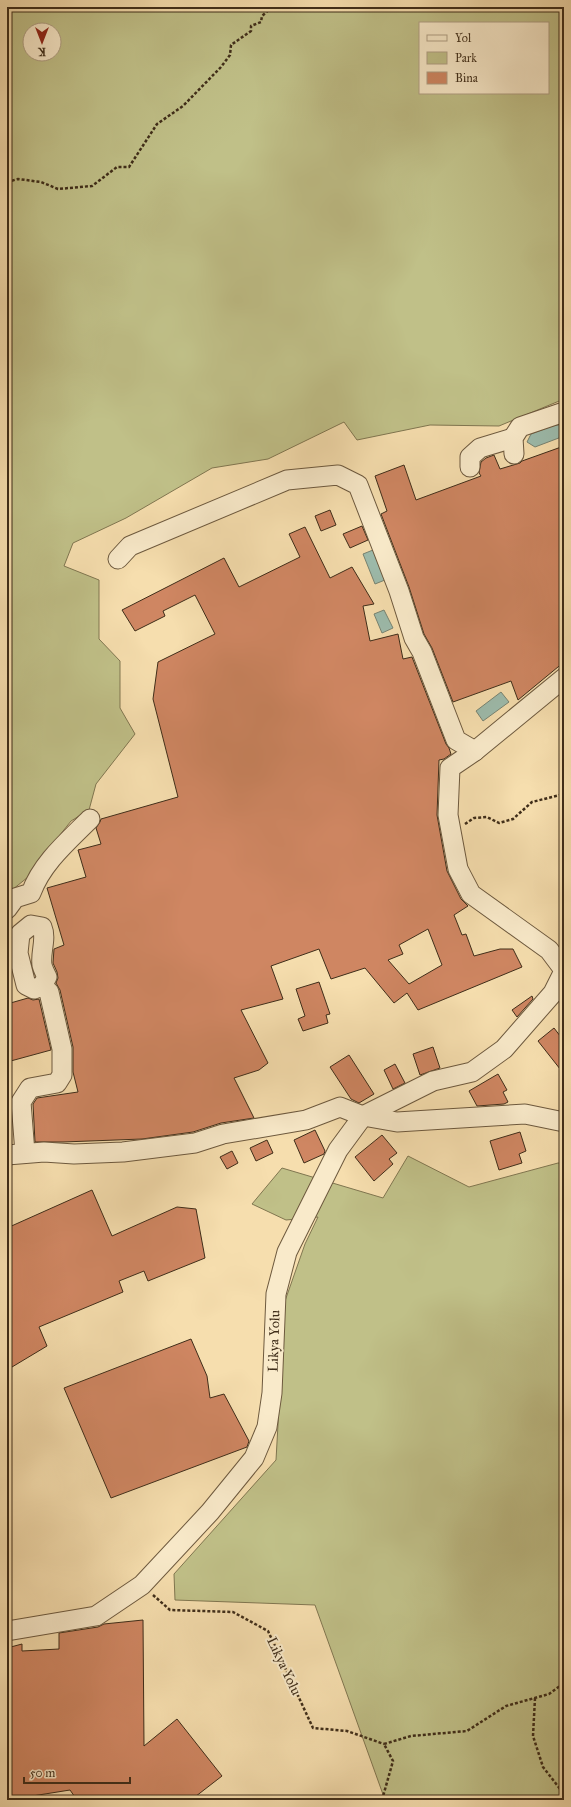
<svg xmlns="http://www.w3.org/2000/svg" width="571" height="1807" viewBox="0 0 571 1807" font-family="'IM FELL Great Primer',serif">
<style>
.green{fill:#c0c088;stroke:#807650;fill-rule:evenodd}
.water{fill:#9dbcad;stroke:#778372}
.building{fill:#cf8662;stroke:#3f2d19;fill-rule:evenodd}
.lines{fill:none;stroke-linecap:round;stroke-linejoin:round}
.minor-casing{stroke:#6d593e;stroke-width:21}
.path{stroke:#3f2d19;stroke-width:2.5;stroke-dasharray:3 2;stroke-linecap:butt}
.minor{stroke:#f9eaca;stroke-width:19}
.labels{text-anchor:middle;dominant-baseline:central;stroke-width:4;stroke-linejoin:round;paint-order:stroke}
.street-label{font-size:14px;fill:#3f2d19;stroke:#f9eaca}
</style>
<rect width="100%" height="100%" fill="#f6deae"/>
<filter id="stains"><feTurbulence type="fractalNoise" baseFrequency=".005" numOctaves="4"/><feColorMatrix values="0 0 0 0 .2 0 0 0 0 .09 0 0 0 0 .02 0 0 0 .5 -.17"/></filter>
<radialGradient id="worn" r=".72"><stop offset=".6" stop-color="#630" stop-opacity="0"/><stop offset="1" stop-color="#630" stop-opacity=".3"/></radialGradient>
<g class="green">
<path d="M7,7H564V399L499,426L430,425L357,440L344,422L268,459L212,468L126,518L73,543L64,566L99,580V639L120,661V708L135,734L96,784L89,810L71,821L52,845L33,873L7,894ZM420,23H548V93H420ZM30,30H54V54H30Z"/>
<polygon points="408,1156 469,1187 558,1163 564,1163 564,1800 385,1800 315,1605 175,1600 174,1574 276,1460 285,1301 305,1244 318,1217 286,1220 252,1204 282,1168 383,1198"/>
</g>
<g class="water">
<polygon points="564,424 564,436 535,447 527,442 531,434 552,426"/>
<polygon points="373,550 385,580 375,584 363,554"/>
<polygon points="384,610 393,628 382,633 374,614"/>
<polygon points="501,692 509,702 483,721 476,711"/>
</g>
<g class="building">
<polygon points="564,446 564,662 518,700 511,681 453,702 432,648 424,634 409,587 381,514 387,511 375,476 404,465 416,500 481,476 479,473 481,462 486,458 494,455 500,469 520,463 522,461"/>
<polygon points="330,510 336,525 321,531 315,516"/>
<polygon points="362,526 368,540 350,548 343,534"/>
<path d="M305,527L330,578L352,567L374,604L363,606L370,641L398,634L403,659L412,657L446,744L449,748L451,754L444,759L439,760L437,815L447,871L461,899L468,906L454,915L462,935L466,934L474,956L500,949H513L522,967L418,1010L407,993L394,1003L365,968L331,979L319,949L271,966L283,999L241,1010L268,1063L259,1070L234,1078L254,1118L221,1123L193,1132L142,1139L63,1142H35L33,1104L37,1098L78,1092L73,1072V1047L60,990L56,983L58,978L57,972L53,963L54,949L64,945L47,888L86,877L78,850L101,844L96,828L100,822L101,819L178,797L153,699L158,662L215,634L195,595L163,611L165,616L135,631L122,610L224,558L239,587L300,557L289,534ZM428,929L442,965L409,984L388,960L403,954L399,945Z"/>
<polygon points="319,982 330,1014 326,1015 328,1023 303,1031 298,1019 305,1016 296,989"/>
<polygon points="532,996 533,999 517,1017 512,1010"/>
<polygon points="28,998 33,1000 39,999 51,1050 7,1062 7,1004"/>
<polygon points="554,1028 564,1041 564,1074 538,1041"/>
<polygon points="433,1047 440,1068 420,1075 413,1054"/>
<polygon points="349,1055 374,1094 359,1103 351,1099 330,1067"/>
<polygon points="395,1064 405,1083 393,1089 384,1070"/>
<polygon points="498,1074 507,1090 503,1092 508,1102 504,1104 477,1106 469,1091"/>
<polygon points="315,1130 325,1151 324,1154 304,1163 294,1140"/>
<polygon points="520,1132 526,1151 519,1154 522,1163 499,1170 490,1141"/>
<polygon points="382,1135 397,1153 389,1159 393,1164 374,1181 355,1157"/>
<polygon points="267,1140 273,1153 256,1161 250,1148"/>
<polygon points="232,1151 238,1163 227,1169 220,1157"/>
<polygon points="92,1190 112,1236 177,1207 196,1209 205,1258 148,1281 144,1271 119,1281 123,1292 39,1327 47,1346 7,1370 7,1228"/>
<polygon points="191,1339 207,1376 210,1398 224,1394 249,1441 247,1447 111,1498 64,1388"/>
<polygon points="143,1620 144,1746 177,1719 222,1776 191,1800 77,1800 70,1790 7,1800 7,1648 22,1644 22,1651 59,1649 59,1633 98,1627 104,1624"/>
</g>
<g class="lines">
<g class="minor-casing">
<g id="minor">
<polyline points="514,454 513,438 520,427 564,412"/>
<polyline points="470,467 470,457 480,448 513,438"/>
<polyline points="118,559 130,546 287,480 338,475 358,485 399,591 414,638 422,652 456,740 475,751"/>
<polyline points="564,678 475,751 450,768 448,815 458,869 471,894 549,950 564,970"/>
<path d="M7,909L15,898L31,893C42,863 67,842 90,819"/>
<path d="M25,1153L21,1102L30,1088L57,1083L62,1075V1049L49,992L42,986L34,989L26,985L18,953L20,934L31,925L42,927C47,939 40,952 42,965C43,969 45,973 47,977L42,986"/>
<polyline points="7,1155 44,1152 74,1154 123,1152 195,1143 223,1134 306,1120 340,1107 363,1116 397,1122 525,1114 564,1122"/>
<polyline points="7,1631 96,1616 142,1585 210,1512 254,1458 267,1427 272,1393 276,1294 287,1252 338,1150 363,1116 433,1081 472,1072 504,1049 553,993 564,971"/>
</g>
</g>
<g class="path">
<polyline points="7,182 18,179 41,182 58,189 92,186 117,167 129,167 157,124 183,106 221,67 230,55 231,45 251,31 251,26 261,22 262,16 272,7"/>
<polyline points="465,824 474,818 487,817 499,823 513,819 532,802 564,794"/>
<polyline points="153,1595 170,1610 233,1612 268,1631 313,1728 347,1731 384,1744"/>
<polyline points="535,1698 533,1736 543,1767 564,1794"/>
<polyline points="384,1744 411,1736 467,1731 506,1706 549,1694 564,1683"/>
<polyline points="382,1800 393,1761 384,1744"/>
</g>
<use href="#minor" class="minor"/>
</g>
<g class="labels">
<g class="street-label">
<text transform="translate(274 1341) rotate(-88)">Likya Yolu</text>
<text transform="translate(284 1666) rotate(65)">Likya Yolu</text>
</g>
</g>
<rect width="571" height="1807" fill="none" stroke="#f6deae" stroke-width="24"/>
<rect x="8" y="8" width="555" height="1791" fill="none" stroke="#3f2d19" stroke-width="2"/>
<rect x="12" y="12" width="547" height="1783" fill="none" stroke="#3f2d19"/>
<rect x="419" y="22" width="130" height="72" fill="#f9eaca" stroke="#af9e83"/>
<rect x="427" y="35" width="20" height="6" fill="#f9eaca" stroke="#af9e83"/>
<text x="455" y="42" font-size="12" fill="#3f2d19">Yol</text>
<rect x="427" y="52" width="20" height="12" fill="#c0c088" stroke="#af9e83"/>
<text x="455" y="62" font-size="12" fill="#3f2d19">Park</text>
<rect x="427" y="72" width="20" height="12" fill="#cf8662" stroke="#af9e83"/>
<text x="455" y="82" font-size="12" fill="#3f2d19">Bina</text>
<g transform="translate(42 42) rotate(180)"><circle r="19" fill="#f9eaca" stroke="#af9e83"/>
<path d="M0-3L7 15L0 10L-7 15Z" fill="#8f2418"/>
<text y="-6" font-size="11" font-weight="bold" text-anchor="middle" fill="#3f2d19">K</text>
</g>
<path d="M24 1777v6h106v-6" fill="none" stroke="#3f2d19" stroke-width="2"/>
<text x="30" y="1777" font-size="12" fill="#3f2d19" stroke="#f9eaca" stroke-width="3" paint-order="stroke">50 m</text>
<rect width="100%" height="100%" filter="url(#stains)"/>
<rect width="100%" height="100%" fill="url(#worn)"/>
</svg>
